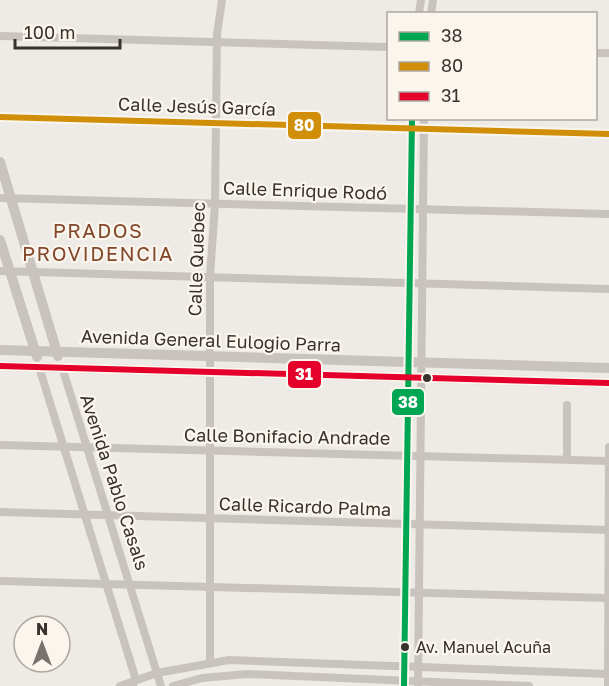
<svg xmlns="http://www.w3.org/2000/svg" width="609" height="686" viewBox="0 0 609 686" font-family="'Golos Text',sans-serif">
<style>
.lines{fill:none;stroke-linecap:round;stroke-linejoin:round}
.minor{stroke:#c8c3be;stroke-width:8}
.tertiary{stroke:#c8c3be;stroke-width:10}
.bus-1-casing{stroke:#faf6ee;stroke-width:10}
.bus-2-casing{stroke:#faf6ee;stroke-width:10}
.bus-3-casing{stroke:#faf6ee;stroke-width:10}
.bus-1{stroke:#00a651;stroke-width:6}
.bus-2{stroke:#d18f09;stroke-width:6}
.bus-3{stroke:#e4002b;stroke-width:6}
.bus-dot{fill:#39312c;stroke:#faf6ee;stroke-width:2}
.labels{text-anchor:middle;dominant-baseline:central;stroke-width:4.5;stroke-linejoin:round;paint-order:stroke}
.bus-label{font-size:16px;fill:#39312c;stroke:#faf6ee;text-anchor:start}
.street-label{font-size:18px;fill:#39312c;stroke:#faf6ee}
.neighbourhood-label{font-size:20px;letter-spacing:1.5px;fill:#83472a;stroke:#faf6ee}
.line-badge{stroke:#faf6ee;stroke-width:2}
.badge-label{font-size:16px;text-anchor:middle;font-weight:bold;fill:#fff}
</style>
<rect width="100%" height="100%" fill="#eeebe6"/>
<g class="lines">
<g class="minor">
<polyline points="419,14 421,0"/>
<polyline points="431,14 433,0"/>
<polyline points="0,36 388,47"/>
<polyline points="596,53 609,53"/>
<polyline points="0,117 609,134"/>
<polyline points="0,198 609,214"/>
<polyline points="0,271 609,289"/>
<polyline points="39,367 136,680 134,683"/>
<polyline points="62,367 161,686"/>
<polyline points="567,405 567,459"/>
<polyline points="0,445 609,461"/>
<polyline points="0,512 609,530"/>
<polyline points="0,581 609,598"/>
<polyline points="210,663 210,277 215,204 217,34 222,0"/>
<polyline points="120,686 157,673 229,660 609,674"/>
<polyline points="173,686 202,678 247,674 529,686"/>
<polyline points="404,686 412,118"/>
<polyline points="418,686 424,118"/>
<polyline points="608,686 609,447"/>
</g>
<g class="tertiary">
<polyline points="0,162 58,356"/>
<polyline points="0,240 37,357"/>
<polyline points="0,350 609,368"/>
<polyline points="0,366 609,383"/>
</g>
<g class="bus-1-casing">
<polyline id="bus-1" points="404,686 412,118"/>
</g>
<g class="bus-2-casing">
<polyline id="bus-2" points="0,117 609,134"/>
</g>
<g class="bus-3-casing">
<polyline id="bus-3" points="0,366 609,383"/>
</g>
<use href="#bus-1" class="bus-1"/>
<use href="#bus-2" class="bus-2"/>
<use href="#bus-3" class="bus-3"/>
</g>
<g class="bus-dot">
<circle cx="427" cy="378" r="5"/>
<circle cx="405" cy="647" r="5"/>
</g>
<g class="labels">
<g class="bus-label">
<text x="416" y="647">Av. Manuel Acuña</text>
</g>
<g class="street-label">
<text transform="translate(197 106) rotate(2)">Calle Jesús García</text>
<text transform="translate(305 190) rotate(2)">Calle Enrique Rodó</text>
<text transform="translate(196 259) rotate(-88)">Calle Quebec</text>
<text transform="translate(211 340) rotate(2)">Avenida General Eulogio Parra</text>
<text transform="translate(287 436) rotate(1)">Calle Bonifacio Andrade</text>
<text transform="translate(115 482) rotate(72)">Avenida Pablo Casals</text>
<text transform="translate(305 506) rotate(2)">Calle Ricardo Palma</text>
</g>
<g class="neighbourhood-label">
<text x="98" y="230">PRADOS<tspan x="98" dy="23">PROVIDENCIA</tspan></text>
</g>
</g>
<g class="line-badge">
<rect x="287" y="111" width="35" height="29" rx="6" fill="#d18f09"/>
<rect x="287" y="360" width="35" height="29" rx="6" fill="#e4002b"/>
<rect x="391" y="388" width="34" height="28" rx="6" fill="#00a651"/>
</g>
<g class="badge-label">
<text x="304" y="131">80</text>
<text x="304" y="380">31</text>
<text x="408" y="408">38</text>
</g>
<rect x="387" y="12" width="210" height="108" fill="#faf6ee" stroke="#ada7a0" stroke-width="1.5"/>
<rect x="399" y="32" width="30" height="9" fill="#00a651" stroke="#ada7a0" stroke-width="1.5"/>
<text x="441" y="42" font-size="18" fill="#39312c">38</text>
<rect x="399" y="62" width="30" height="9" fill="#d18f09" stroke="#ada7a0" stroke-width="1.5"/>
<text x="441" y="72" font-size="18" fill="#39312c">80</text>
<rect x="399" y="92" width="30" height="9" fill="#e4002b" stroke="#ada7a0" stroke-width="1.5"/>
<text x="441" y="102" font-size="18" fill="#39312c">31</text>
<g transform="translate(42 644)"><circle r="28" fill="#faf6ee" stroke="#ada7a0" stroke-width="1.5"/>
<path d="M0-4.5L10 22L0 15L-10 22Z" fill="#78726d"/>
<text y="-9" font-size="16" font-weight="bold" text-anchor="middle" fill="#39312c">N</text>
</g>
<path d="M15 39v9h105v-9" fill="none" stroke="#39312c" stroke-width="3"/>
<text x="24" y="39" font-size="18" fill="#39312c" stroke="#faf6ee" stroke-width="4.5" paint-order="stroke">100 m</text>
</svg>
